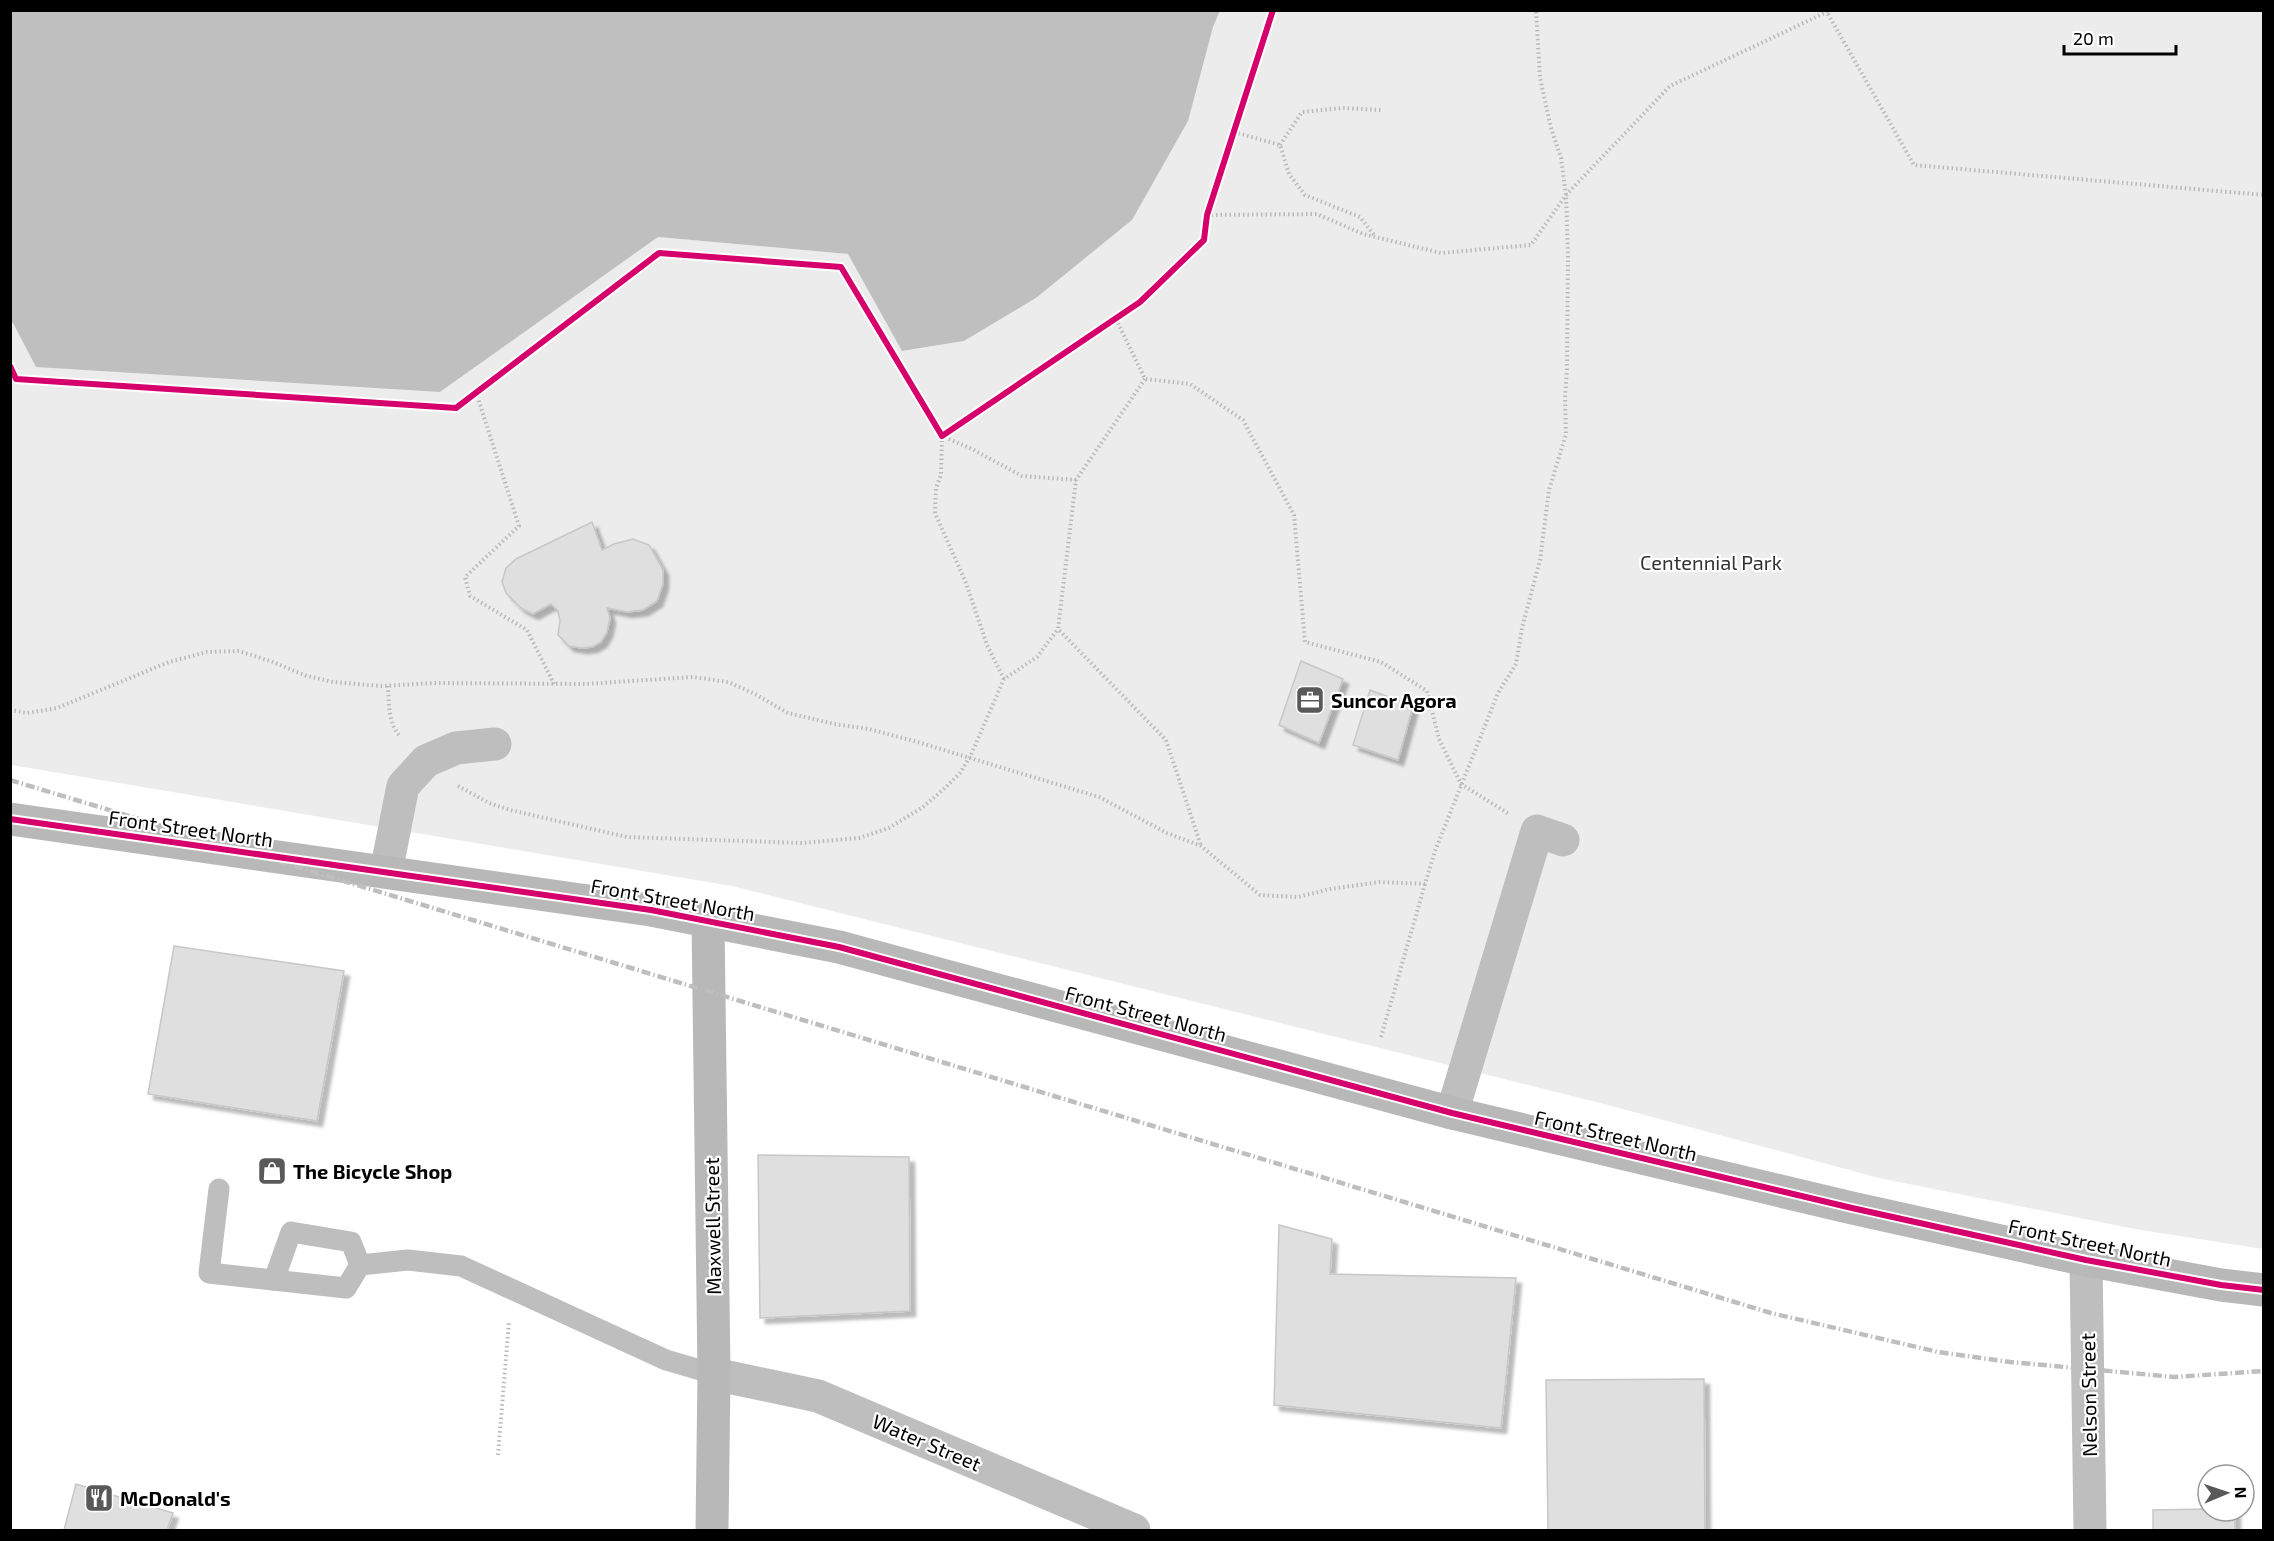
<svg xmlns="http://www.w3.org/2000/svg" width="2274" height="1541" viewBox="0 0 2274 1541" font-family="'Exo 2',sans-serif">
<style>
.green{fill:#ececec}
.water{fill:#bfbfbf}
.building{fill:#dfdfdf;stroke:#c7c7c7;stroke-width:1.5;filter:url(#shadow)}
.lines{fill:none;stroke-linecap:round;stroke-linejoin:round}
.path{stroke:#b9b9b9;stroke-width:4;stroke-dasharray:1.5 3;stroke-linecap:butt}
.lane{stroke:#bebebe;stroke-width:21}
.street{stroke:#bebebe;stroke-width:33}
.secondary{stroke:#b8b8b8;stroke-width:33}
.rail{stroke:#bebebe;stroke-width:4.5;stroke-dasharray:9 3 1.5 3;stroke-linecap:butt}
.cycleway-casing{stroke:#fff;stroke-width:10}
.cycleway{stroke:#d6006c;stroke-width:6}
.labels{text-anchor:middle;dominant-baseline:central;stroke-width:4.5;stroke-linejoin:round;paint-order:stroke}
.park-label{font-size:20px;fill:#333;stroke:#fff}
.poi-label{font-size:20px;font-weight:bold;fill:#000;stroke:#fff;text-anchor:start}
.street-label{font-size:20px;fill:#000;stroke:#fff}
</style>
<defs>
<filter id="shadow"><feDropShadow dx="5.5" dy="5.5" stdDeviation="1.5" flood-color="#0004"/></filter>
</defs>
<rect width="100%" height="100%" fill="#fff"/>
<polygon class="green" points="1220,11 2263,11 2263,1249 2135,1229 1879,1178 1604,1104 732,886 11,765 10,323 440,392 658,237 849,254 903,351 964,341 1036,298 1132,220"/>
<polygon class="water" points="11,10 1220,10 1220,11 1213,27 1188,121 1132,220 1036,298 964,341 902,351 848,254 658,237 440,392 36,367 13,323 11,323"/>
<g class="building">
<polygon points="592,522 602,550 614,544 633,539 649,545 663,570 663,584 657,601 643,610 627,612 607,608 610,618 607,632 601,642 592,647 582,648 569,646 558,635 560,621 558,611 551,604 533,614 521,608 506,593 502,582 506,568 516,559"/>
<polygon points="1301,661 1343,679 1319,743 1279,725"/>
<polygon points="1370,690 1413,706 1398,760 1353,745"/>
<polygon points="174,946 344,971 317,1121 148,1094"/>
<polygon points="758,1155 909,1157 910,1311 760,1318"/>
<polygon points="1279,1225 1332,1239 1330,1274 1516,1278 1501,1428 1274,1405"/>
<polygon points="1704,1379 1705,1530 1548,1530 1546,1380"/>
<polygon points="76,1484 173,1513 167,1530 64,1530"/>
<polygon points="2208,1509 2208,1511 2235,1511 2235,1530 2153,1530 2153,1510"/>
</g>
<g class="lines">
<g class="path">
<polyline points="1828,14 1914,165 2264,195"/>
<polyline points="1234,132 1280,145 1289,174 1305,195 1360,217 1375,236"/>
<polyline points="1280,145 1302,112 1343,108 1381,110"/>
<polyline points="1207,215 1317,214 1363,234 1441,253 1531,245 1566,195 1670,86 1831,10"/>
<polyline points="1116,319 1145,379 1190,384 1243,420 1294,515 1305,642 1381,662 1427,691 1439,739 1461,784 1509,814"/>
<polyline points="10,366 16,379 456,408 659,253 841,267 942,436 1140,302 1204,240 1207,215 1273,10"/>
<polyline points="1145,379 1076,480 1058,629 1166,740 1201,846"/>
<polyline points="476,392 519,526 465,577 470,596 527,630 554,684"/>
<polyline points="1004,679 987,645 966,583 935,513 936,488 941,475 942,436 972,449 1022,476 1076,480"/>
<path d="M388,686C389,703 388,724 400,736"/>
<polyline points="10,710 27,713 57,708 169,662 207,652 239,651 273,662 307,676 333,682 381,686 434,683 586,684 693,677 728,682 755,694 788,713 834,724 869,729 914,741 1099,797 1167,833 1201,846 1260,895 1298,897 1330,889 1380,882 1425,884 1435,851 1498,693 1516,664 1522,628 1540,560 1549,490 1566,434 1565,398 1567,368 1568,255 1566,195 1561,158 1551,128 1540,78 1536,10"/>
<polyline points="458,786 489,803 510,810 627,837 802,843 859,838 889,828 923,807 946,787 960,773 970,757 1004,679 1037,657 1058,629"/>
<polyline points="1381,1037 1425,884"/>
<polyline points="498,1455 509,1321"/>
</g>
<g class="lane">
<polyline points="219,1189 209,1273 346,1288 360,1265 408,1260 461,1266 666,1360 714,1374"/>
<polyline points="274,1280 291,1232 351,1242 360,1265"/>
</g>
<g class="street">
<polyline points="386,872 403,786 426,761 456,748 495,744"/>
<polyline points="1452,1113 1537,831 1563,840"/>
<polyline points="2086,1260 2090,1530"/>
<polyline points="714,1374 818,1396 1134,1530"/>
</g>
<g class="secondary">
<polyline points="10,819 651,910 839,947 1452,1113 1852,1208 2086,1260 2221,1285 2264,1290"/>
<polyline points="708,921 714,1374 712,1530"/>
</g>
<polyline class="rail" points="10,780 1771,1313 1938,1352 2010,1362 2174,1377 2264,1371"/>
<g class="cycleway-casing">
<g id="cycleway">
<polyline points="10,366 16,379 456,408 659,253 841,267 942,436 1140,302 1204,240 1207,215 1273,10"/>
<polyline points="10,819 651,910 839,947 1452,1113 1852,1208 2086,1260 2221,1285 2264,1290"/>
</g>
</g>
<use href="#cycleway" class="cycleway"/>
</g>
<defs>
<g id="office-square" transform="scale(1.5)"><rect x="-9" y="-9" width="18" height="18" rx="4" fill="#595959" stroke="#fff"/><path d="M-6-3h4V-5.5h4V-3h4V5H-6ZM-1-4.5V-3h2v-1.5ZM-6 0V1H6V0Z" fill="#fff"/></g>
<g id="shop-square" transform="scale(1.5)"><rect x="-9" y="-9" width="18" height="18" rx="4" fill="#595959" stroke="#fff"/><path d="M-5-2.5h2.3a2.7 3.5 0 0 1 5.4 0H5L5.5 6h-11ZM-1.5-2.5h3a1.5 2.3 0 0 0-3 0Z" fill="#fff"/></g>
<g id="restaurant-square" transform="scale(1.5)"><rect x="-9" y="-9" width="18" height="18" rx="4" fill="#595959" stroke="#fff"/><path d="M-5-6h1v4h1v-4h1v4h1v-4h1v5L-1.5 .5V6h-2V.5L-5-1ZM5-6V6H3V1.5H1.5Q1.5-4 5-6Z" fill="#fff"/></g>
</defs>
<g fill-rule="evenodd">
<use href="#office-square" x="1310" y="700"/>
<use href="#shop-square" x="272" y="1171"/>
<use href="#restaurant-square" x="99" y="1498"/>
</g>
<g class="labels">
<g class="park-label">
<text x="1711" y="562">Centennial Park</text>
</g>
<g class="poi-label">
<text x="1331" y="700">Suncor Agora</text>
<text x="293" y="1171">The Bicycle Shop</text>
<text x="120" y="1498">McDonald's</text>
</g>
<g class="street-label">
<text transform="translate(191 828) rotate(8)">Front Street North</text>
<text transform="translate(673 899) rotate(10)">Front Street North</text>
<text transform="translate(1146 1013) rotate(15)">Front Street North</text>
<text transform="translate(1616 1135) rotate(13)">Front Street North</text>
<text transform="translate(712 1226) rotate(-91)">Maxwell Street</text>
<text transform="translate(2090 1242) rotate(12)">Front Street North</text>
<text transform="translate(2088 1395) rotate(-91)">Nelson Street</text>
<text transform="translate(927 1442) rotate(23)">Water Street</text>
</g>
</g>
<rect width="2274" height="1541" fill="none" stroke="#000000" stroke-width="24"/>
<g transform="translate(2226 1493) rotate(88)"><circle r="28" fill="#ffffff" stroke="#999999" stroke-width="1.5"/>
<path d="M0-4.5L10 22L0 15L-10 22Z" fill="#595959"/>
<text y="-9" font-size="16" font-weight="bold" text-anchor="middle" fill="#000000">N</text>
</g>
<path d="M2064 45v9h112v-9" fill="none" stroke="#000000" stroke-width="3"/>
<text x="2073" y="45" font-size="18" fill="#000000" stroke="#ffffff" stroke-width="4.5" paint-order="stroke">20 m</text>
</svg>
